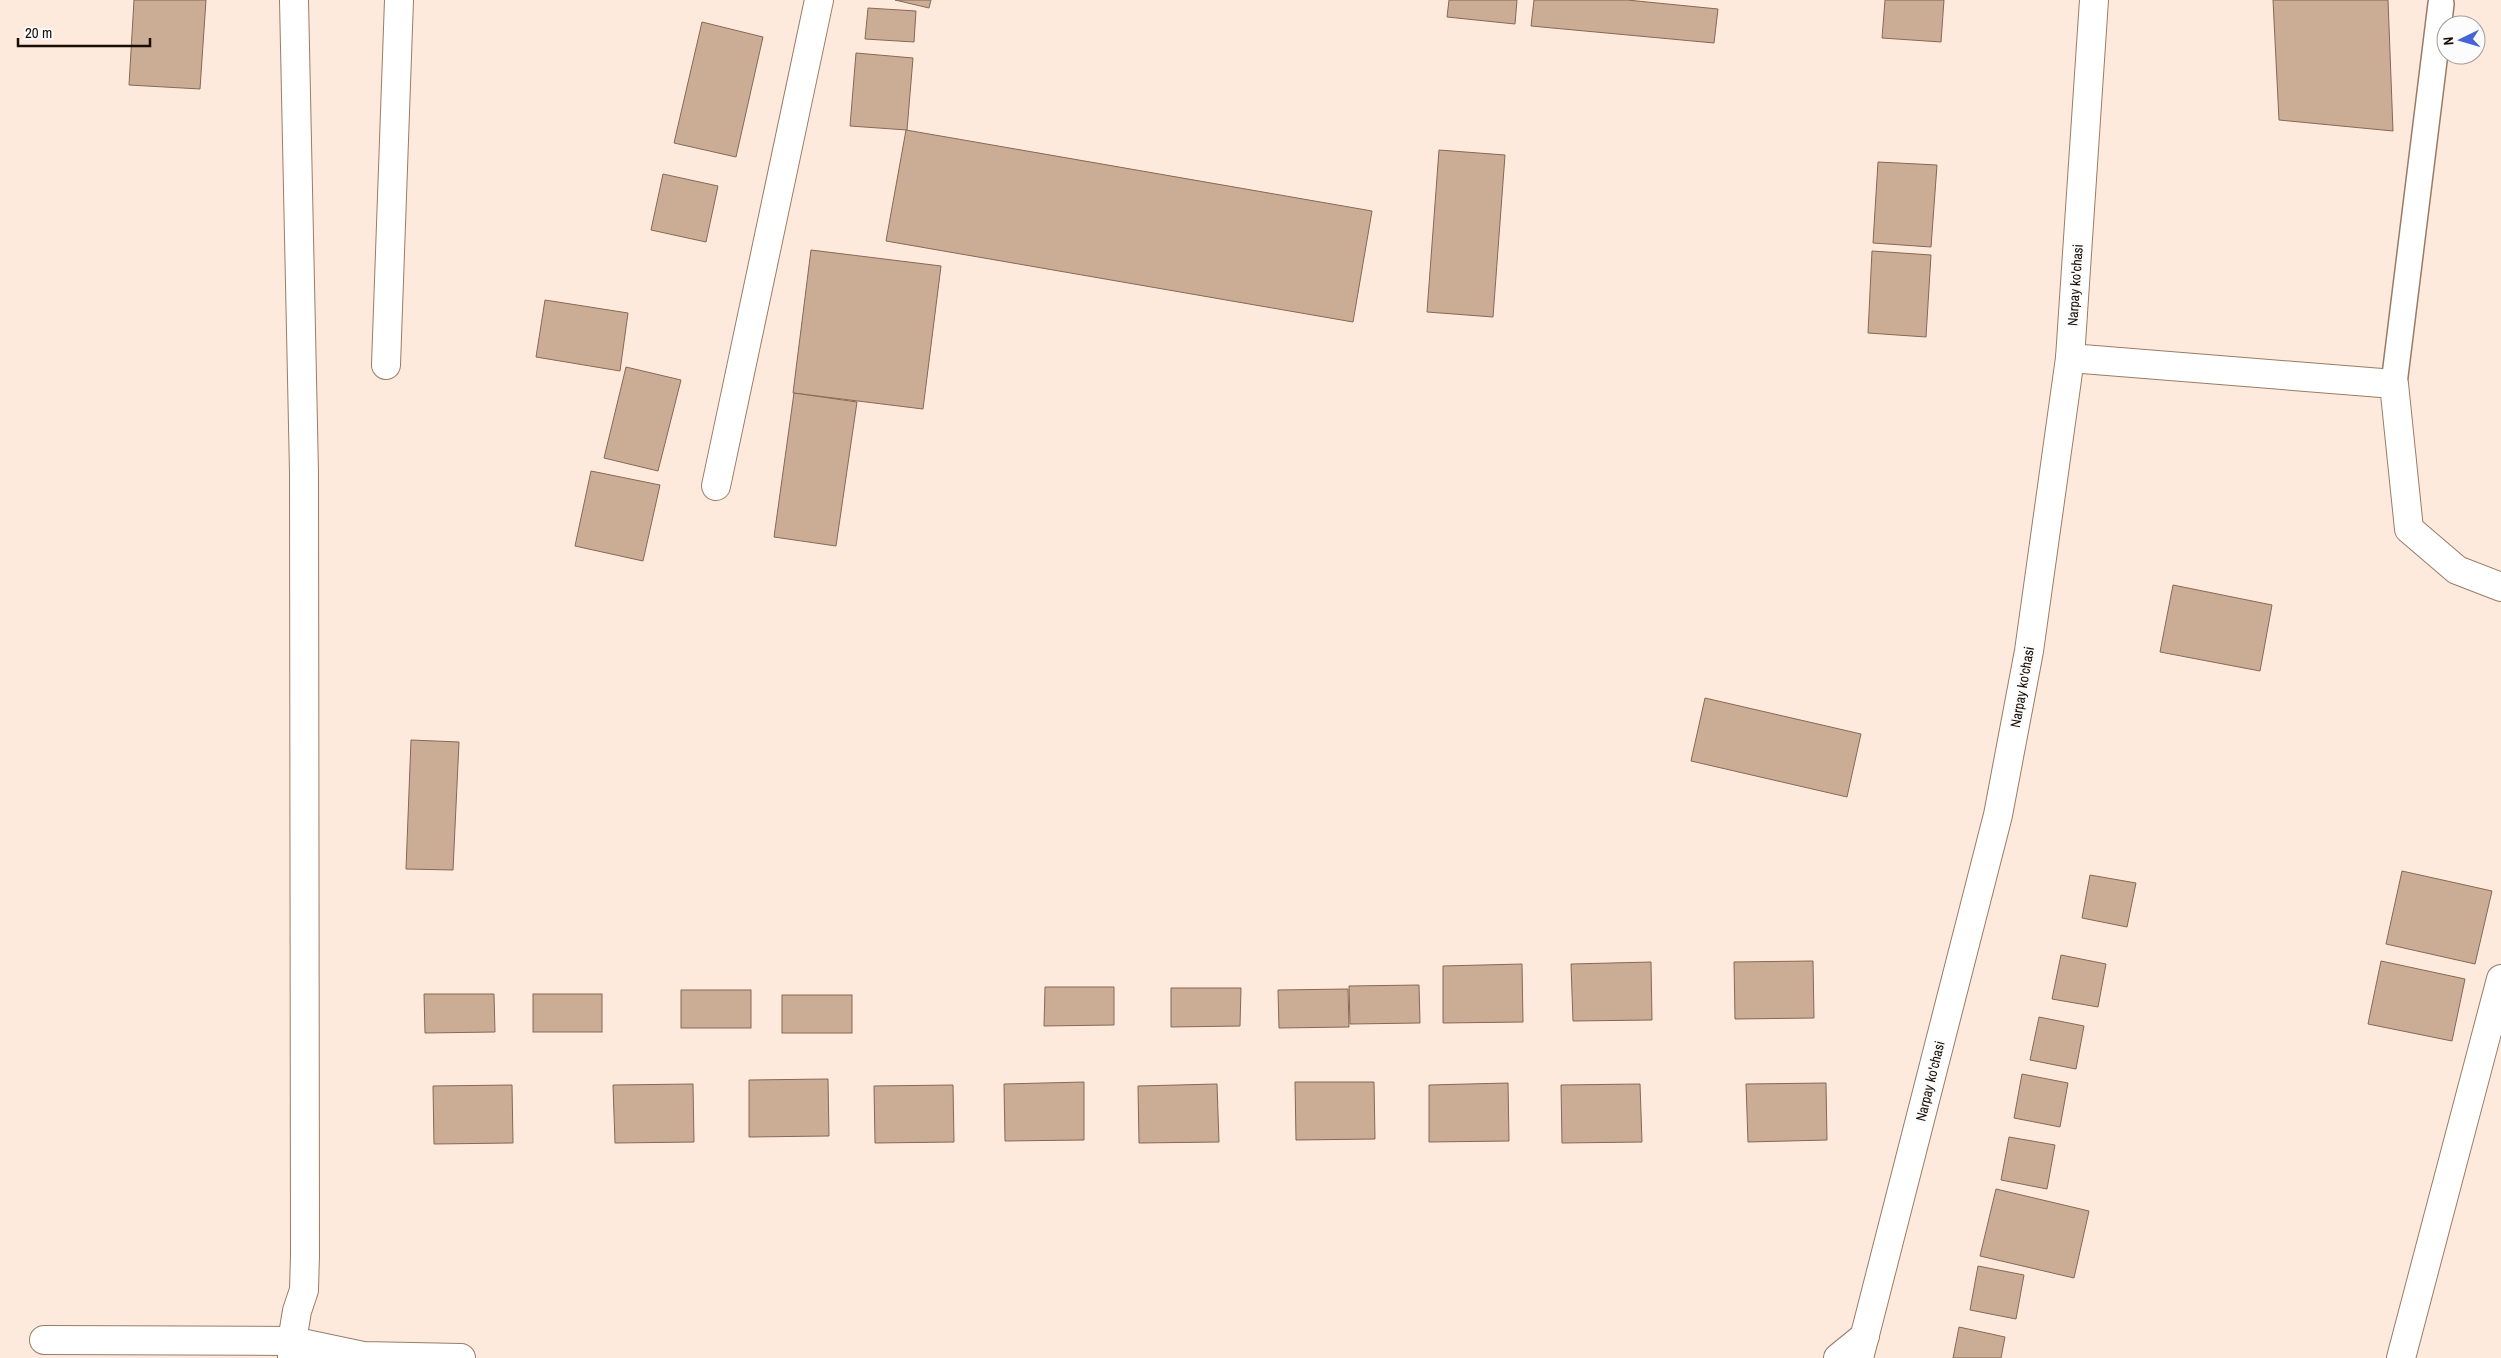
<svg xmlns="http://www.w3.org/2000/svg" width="2501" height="1358" viewBox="0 0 2501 1358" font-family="'Archivo Narrow',sans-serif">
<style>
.building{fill:#cbad95;stroke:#856954}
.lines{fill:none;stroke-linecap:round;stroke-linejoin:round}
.lane-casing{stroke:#997c66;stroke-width:28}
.street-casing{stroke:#997c66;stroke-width:30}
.secondary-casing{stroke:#997c66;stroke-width:30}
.lane{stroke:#fff;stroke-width:25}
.street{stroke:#fff;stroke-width:28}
.secondary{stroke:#fff;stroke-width:28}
.labels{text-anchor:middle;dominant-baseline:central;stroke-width:4.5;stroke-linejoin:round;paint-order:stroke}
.street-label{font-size:14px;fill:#180e06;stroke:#fcfcfc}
</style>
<rect width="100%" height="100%" fill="#feeadc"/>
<g class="building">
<polygon points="134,0 206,0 200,89 129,85"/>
<polygon points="895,0 931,0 929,8"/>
<polygon points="1449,0 1517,0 1515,24 1447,17"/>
<polygon points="1534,0 1627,0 1718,9 1714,43 1531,26"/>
<polygon points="1885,0 1944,0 1941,42 1882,38"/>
<polygon points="2273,0 2388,0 2393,131 2279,120"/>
<polygon points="868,8 916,11 914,42 865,39"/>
<polygon points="702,22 763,37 736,157 674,143"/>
<polygon points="856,53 913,58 907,130 850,126"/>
<polygon points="906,130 1372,211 1353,322 886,241"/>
<polygon points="1439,150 1505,155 1493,317 1427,312"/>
<polygon points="1878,162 1937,165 1931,247 1873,243"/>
<polygon points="663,174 718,186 706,242 651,230"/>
<polygon points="811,250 941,266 923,409 793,393"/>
<polygon points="1872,251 1931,255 1926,337 1868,333"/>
<polygon points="545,300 628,313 620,371 536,357"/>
<polygon points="626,367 681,380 658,471 604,458"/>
<polygon points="794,393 857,402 836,546 774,537"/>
<polygon points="591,471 660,485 643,561 575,546"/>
<polygon points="2173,585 2272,605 2260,671 2160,652"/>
<polygon points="1705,698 1861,734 1847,797 1691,761"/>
<polygon points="411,740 459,742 453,870 406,869"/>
<polygon points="2402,871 2492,891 2475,964 2386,944"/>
<polygon points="2090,875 2136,883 2127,927 2082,918"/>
<polygon points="2061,955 2106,964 2098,1007 2052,999"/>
<polygon points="1813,961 1814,1018 1735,1019 1734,962"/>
<polygon points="2381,961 2465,979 2452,1041 2368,1024"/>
<polygon points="1651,962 1652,1020 1573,1021 1571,964"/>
<polygon points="1522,964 1523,1022 1443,1023 1443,966"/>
<polygon points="1419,985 1420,1023 1350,1024 1349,986"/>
<polygon points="1045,987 1114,987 1114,1025 1044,1026"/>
<polygon points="1171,988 1241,988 1240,1026 1171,1027"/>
<polygon points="1348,989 1349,1027 1279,1028 1278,990"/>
<rect x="681" y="990" width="70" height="38"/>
<polygon points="424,994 494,994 495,1032 425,1033"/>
<rect x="533" y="994" width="69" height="38"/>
<rect x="782" y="995" width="70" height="38"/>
<polygon points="2039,1017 2084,1026 2076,1069 2030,1060"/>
<polygon points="2022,1074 2068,1083 2060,1127 2014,1118"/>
<polygon points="828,1079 829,1136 749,1137 749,1080"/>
<polygon points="1084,1082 1084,1140 1005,1141 1004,1084"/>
<polygon points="1295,1082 1374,1082 1375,1139 1296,1140"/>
<polygon points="1508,1083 1509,1141 1429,1142 1429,1085"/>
<polygon points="1826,1083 1827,1140 1748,1142 1746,1084"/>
<polygon points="693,1084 694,1142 615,1143 613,1085"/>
<polygon points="1217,1084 1219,1142 1139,1143 1138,1086"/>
<polygon points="1640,1084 1642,1142 1562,1143 1561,1085"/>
<polygon points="512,1085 513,1143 434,1144 433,1086"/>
<polygon points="953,1085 954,1142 875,1143 874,1086"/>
<polygon points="2009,1137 2055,1145 2047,1189 2001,1180"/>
<polygon points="1996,1189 2089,1211 2074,1278 1980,1256"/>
<polygon points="1978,1266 2024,1275 2016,1319 1970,1310"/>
<polygon points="1959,1327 2005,1337 2001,1358 1953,1358"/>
</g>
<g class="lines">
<g class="lane-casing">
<polyline id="lane" points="2394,384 2441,4"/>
</g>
<g class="street-casing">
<g id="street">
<polyline points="2070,358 2394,384 2409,529 2457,570 2501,587"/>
<polyline points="386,365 399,0"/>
<polyline points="716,486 819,0"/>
<polyline points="44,1340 292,1341 363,1356 461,1358"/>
<polyline points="292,1358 292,1341 297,1311 304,1290 305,1255 304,473 294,0"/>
<polyline points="1838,1358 1865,1336"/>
<polyline points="2401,1358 2501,979"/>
</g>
</g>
<g class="secondary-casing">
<polyline id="secondary" points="1859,1358 1998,815 2029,651 2070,358 2094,0"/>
</g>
<use href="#lane" class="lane"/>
<use href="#street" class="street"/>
<use href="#secondary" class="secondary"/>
</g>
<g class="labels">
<g class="street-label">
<text transform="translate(2075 285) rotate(-86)">Narpay ko'chasi</text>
<text transform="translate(2022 687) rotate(-80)">Narpay ko'chasi</text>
<text transform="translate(1930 1081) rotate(-76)">Narpay ko'chasi</text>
</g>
</g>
<g transform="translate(2461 40) rotate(265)"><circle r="24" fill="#fcfcfc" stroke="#a19d9a"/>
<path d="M0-4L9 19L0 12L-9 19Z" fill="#4764d7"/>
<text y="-8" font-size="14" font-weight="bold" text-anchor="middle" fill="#180e06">N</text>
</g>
<path d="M18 38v8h132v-8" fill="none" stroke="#180e06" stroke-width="2.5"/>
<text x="25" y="38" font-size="15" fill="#180e06" stroke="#fcfcfc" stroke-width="4" paint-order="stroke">20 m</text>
</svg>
